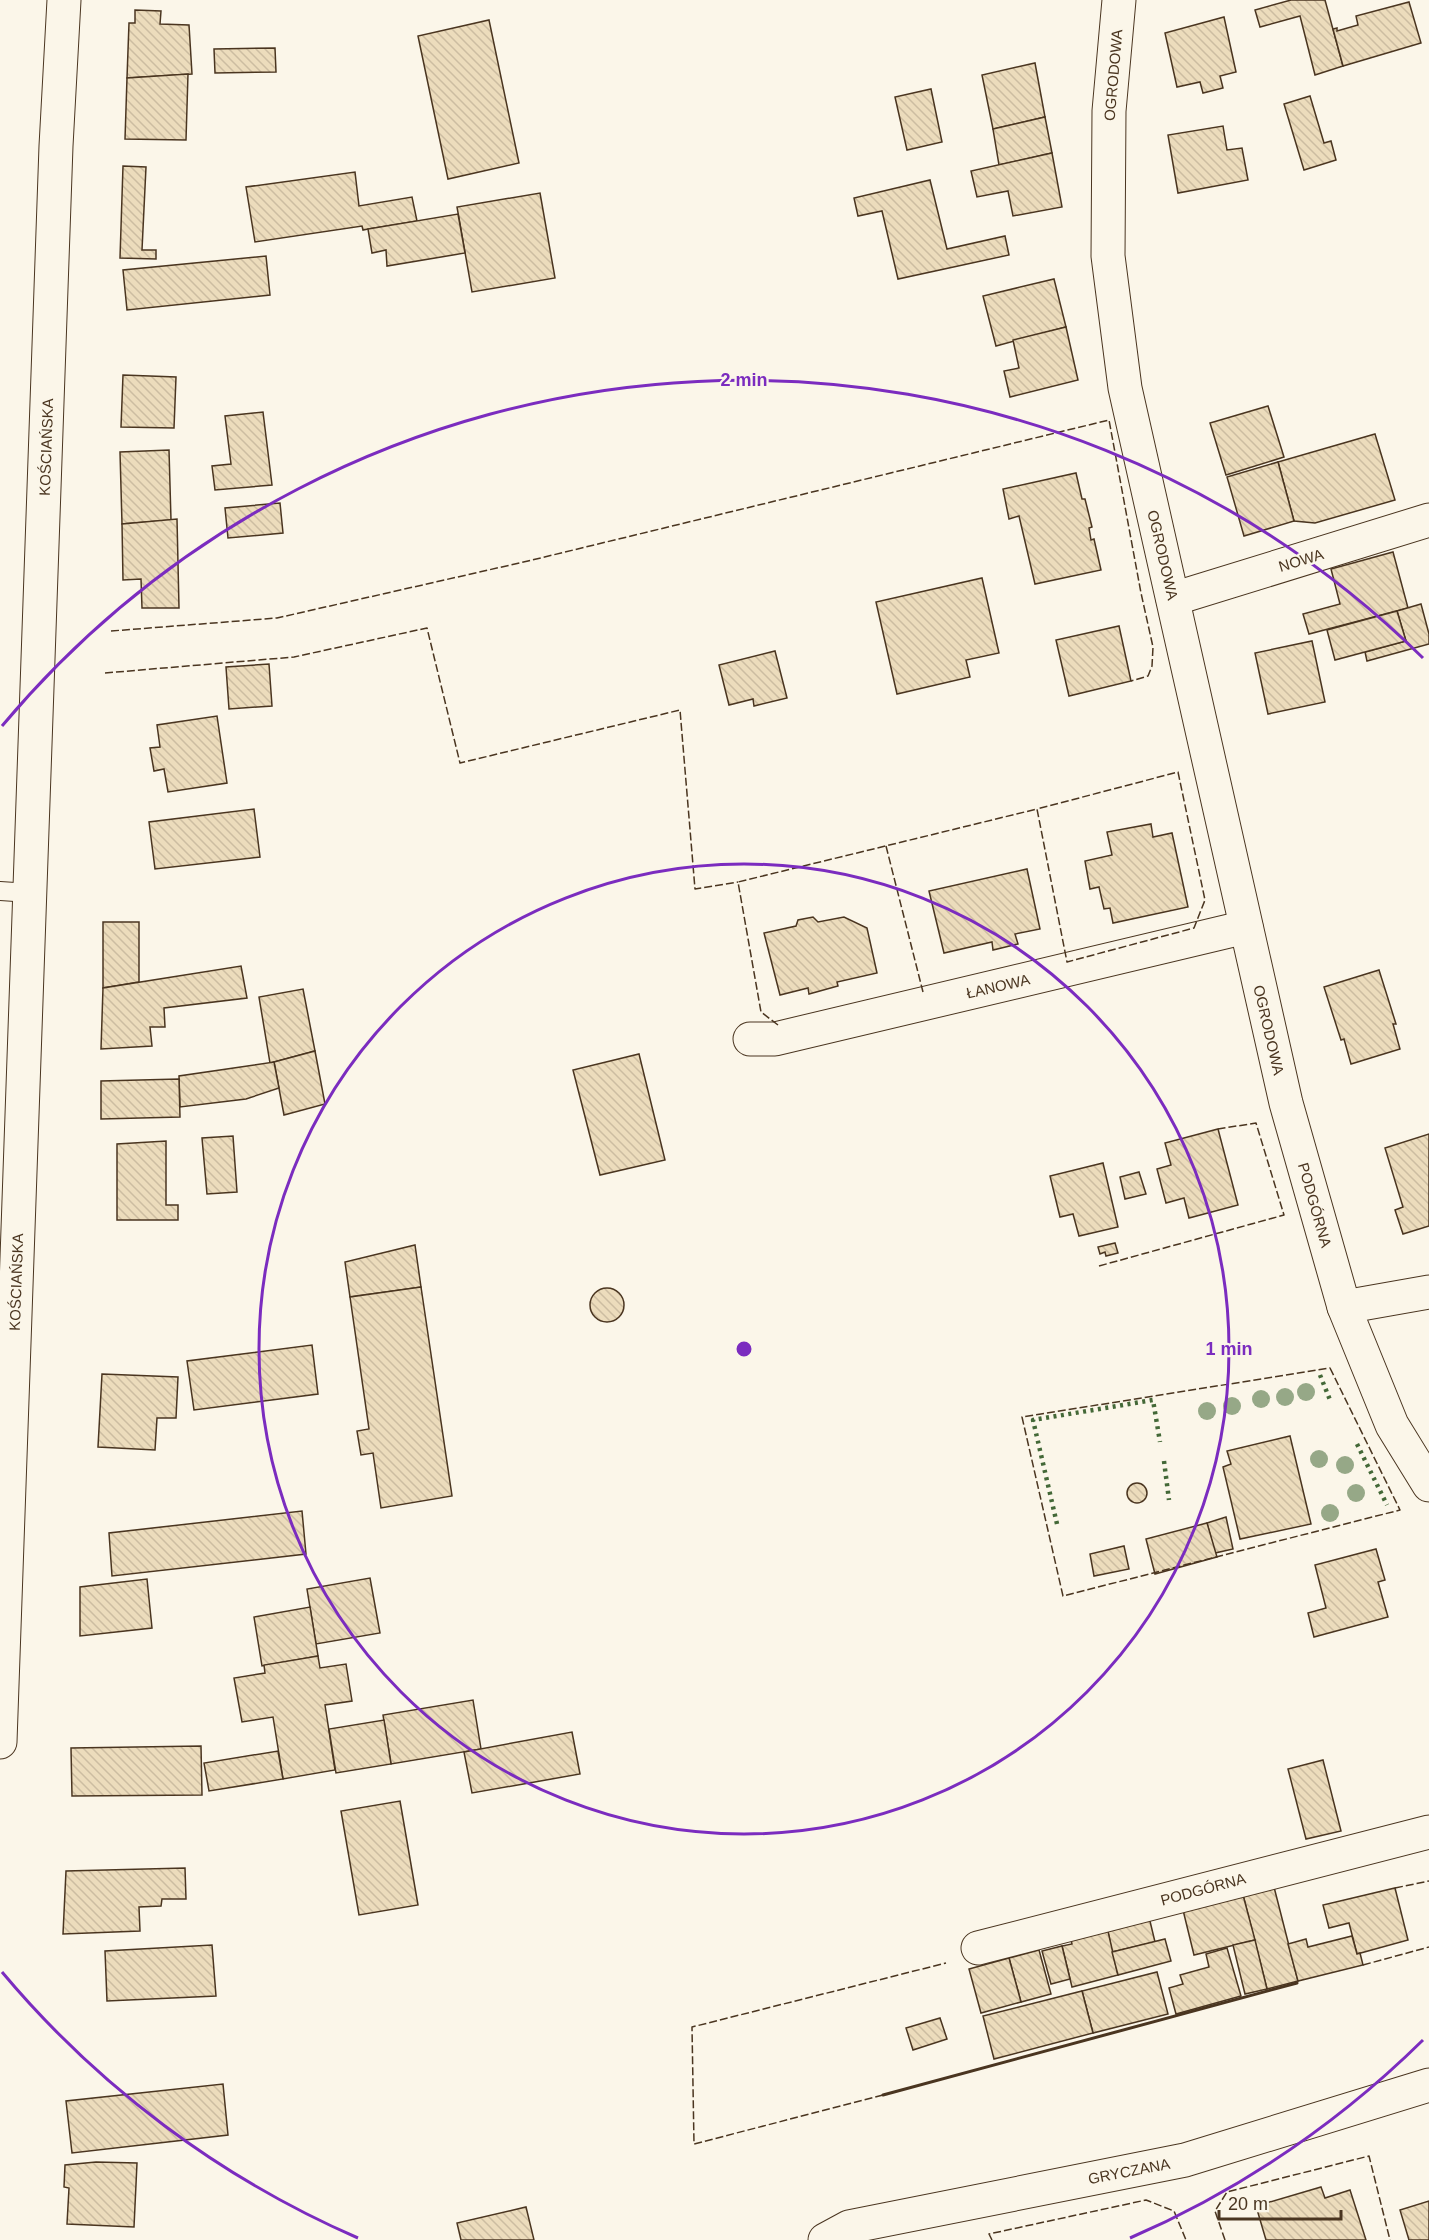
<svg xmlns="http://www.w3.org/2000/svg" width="1429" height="2240" viewBox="0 0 1429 2240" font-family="Helvetica,sans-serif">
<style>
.building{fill:url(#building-back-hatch);stroke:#4a3520;stroke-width:1.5}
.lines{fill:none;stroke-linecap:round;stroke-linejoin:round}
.service-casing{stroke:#4a3520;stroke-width:20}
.minor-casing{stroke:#4a3520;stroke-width:35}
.secondary-casing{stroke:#4a3520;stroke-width:35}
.service{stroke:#fbf6e9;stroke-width:18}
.minor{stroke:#fbf6e9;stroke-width:33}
.secondary{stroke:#fbf6e9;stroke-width:33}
.hedge{stroke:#436837;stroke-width:4.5;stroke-dasharray:3 4.5;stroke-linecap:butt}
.fence{stroke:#4a3520;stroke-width:1.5;stroke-dasharray:8 3;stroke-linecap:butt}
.wall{stroke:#4a3520;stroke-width:3}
.tree{fill:#96a887}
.ring{fill:none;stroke:#7b2cbf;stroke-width:3}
.labels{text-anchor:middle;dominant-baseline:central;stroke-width:4.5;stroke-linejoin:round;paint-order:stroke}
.street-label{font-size:15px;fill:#4a3520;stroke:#fbf6e9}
.centre{fill:#7b2cbf;stroke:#fbf6e9;stroke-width:3}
.ring-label{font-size:18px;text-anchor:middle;font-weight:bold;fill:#7b2cbf;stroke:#fbf6e9;stroke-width:4.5;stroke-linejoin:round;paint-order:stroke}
</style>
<defs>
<pattern id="building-back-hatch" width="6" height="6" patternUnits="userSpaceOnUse" patternTransform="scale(1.5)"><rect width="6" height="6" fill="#ecdcbc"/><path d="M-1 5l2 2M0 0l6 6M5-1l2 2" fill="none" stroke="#ccbda1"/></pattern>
</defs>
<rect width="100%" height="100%" fill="#fbf6e9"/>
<g class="building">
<polygon points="1291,0 1325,0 1343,66 1315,75 1300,16 1260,27 1255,10"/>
<polygon points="1409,2 1421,43 1343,66 1333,29 1337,28 1337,31 1358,25 1356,16"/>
<polygon points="135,10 161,11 160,24 189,25 192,74 127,78 129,23 135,23"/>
<polygon points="1224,17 1236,72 1220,76 1223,88 1203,93 1200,82 1177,87 1165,33"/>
<polygon points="489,20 519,163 448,179 418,36"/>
<polygon points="275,48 276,72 215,73 214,49"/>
<polygon points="1035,63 1045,117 993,129 982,75"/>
<polygon points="188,74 186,140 125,139 127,78"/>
<polygon points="931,89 942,142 907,150 895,97"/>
<polygon points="1310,96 1324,143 1331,141 1336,160 1304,170 1284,104"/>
<polygon points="1045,117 1052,153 999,165 993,129"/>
<polygon points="1223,126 1227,150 1242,148 1248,180 1178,193 1168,135"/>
<polygon points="1052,153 1062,207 1013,216 1008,191 977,197 971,171"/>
<polygon points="123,166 146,167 142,250 156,250 156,259 120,258"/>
<polygon points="355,172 359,206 412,197 417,221 368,229 363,230 362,226 255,242 246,187"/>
<polygon points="930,180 947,249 1005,236 1009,255 898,279 882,211 858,216 854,198"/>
<polygon points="540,193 555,278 472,292 457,207"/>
<polygon points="458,214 465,253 387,266 386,250 372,253 368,229"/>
<polygon points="266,256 270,295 127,310 123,270"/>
<polygon points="1054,279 1066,327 996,346 983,296"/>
<polygon points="1066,327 1078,380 1010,397 1004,371 1019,368 1013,340"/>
<polygon points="123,375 176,377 174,428 121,427"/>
<polygon points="1268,406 1284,457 1226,475 1210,423"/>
<polygon points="263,412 272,485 215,490 212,466 231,464 225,416"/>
<polygon points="1375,434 1395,500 1315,523 1294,521 1278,462"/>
<polygon points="169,450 171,520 122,524 120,452"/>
<polygon points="1278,462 1294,521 1244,536 1227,477"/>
<polygon points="1076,473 1082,499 1085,499 1092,527 1089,528 1091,540 1094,539 1101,570 1035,584 1019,516 1009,519 1003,489"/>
<polygon points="280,503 283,533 228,538 225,508"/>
<polygon points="177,519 179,608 142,608 141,579 123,580 122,524"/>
<polygon points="1393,552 1408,608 1309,634 1303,614 1340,604 1331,569"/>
<polygon points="982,578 999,653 966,660 970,677 897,694 876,602"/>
<polygon points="1421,604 1429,634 1429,644 1367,661 1365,652 1406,641 1397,611"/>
<polygon points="1397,611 1406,641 1335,660 1327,630"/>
<polygon points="1119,626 1131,681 1069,696 1056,640"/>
<polygon points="1312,641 1325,702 1268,714 1255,653"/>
<polygon points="775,651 787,698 754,706 753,699 729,705 719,665"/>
<polygon points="269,664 272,706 229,709 226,667"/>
<polygon points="217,716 227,783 168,792 164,769 154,771 150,748 160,747 157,725"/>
<polygon points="254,809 260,857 155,869 149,822"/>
<polygon points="1151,824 1153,837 1172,833 1188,907 1113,923 1110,908 1104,909 1099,887 1090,889 1085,861 1112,855 1107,832"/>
<polygon points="1027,869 1040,929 1015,934 1018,944 993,950 992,942 944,953 929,891"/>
<polygon points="813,917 818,922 844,917 867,928 877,973 837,982 838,986 809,994 808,988 780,995 764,933 796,926 798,920"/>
<polygon points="103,922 139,922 139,982 103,988"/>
<polygon points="241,966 247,998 164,1008 165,1027 150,1027 152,1046 101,1049 103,988"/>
<polygon points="1379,970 1396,1024 1393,1024 1400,1049 1351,1064 1344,1039 1341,1040 1324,987"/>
<polygon points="303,989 315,1051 270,1063 259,997"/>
<polygon points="315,1051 325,1104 284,1115 274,1062"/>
<polygon points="639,1054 665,1160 600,1175 573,1070"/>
<polygon points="274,1062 279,1088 246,1099 180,1107 179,1076"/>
<polygon points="179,1079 180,1117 101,1119 101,1081"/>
<polygon points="1218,1129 1238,1205 1189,1218 1184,1198 1166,1203 1157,1169 1171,1165 1165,1143"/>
<polygon points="1429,1134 1429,1226 1403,1234 1395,1210 1403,1207 1385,1148"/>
<polygon points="233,1136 237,1192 207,1194 202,1138"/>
<polygon points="166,1141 166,1205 178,1205 178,1220 117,1220 117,1144"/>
<polygon points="1103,1163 1118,1227 1079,1236 1073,1214 1060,1217 1050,1176"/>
<polygon points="1139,1172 1146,1194 1125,1199 1120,1177"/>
<polygon points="1115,1243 1118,1253 1106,1256 1105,1252 1100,1254 1098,1247"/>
<polygon points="415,1245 421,1287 350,1297 345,1262"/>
<polygon points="421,1287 452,1496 381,1508 373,1453 361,1455 357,1431 369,1429 350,1297"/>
<circle cx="607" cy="1305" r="17"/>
<polygon points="312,1345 318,1394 194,1410 187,1361"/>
<polygon points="102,1374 178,1377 176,1418 157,1418 155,1450 98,1447"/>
<polygon points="1290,1436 1311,1524 1240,1539 1223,1467 1231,1464 1227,1451"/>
<circle cx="1137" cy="1493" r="10"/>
<polygon points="302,1511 306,1554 112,1576 109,1533"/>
<polygon points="1226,1517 1233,1549 1215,1553 1207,1523"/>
<polygon points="1207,1523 1217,1557 1155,1574 1146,1539"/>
<polygon points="1124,1546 1129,1569 1094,1576 1090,1554"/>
<polygon points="1376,1549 1385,1580 1378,1582 1388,1617 1314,1637 1308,1613 1326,1608 1315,1565"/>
<polygon points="370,1578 380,1633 316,1644 307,1589"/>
<polygon points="147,1579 152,1628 80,1636 80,1587"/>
<polygon points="310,1607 318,1656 262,1666 254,1617"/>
<polygon points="318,1656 320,1668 346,1664 352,1701 325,1705 335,1770 283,1779 273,1717 242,1722 234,1678 265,1673 264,1665"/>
<polygon points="473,1700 481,1749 391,1764 383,1715"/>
<polygon points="384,1720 391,1764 336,1773 329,1729"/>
<polygon points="572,1732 580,1774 472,1793 464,1752"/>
<polygon points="201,1746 202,1795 72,1796 71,1748"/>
<polygon points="278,1751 283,1779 209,1791 204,1763"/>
<polygon points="1323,1760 1341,1831 1306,1839 1288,1769"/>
<polygon points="400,1801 418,1905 359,1915 341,1811"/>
<polygon points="185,1868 186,1899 162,1899 161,1906 139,1907 140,1931 63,1934 66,1871"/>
<polygon points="1274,1887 1298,1981 1267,1989 1243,1895"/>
<polygon points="1395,1888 1408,1940 1357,1954 1349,1923 1329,1928 1323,1905"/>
<polygon points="1243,1895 1255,1940 1194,1955 1183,1910"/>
<polygon points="1149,1917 1155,1942 1112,1952 1107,1927"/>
<polygon points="1107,1927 1118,1975 1072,1987 1062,1946 1072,1944 1070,1936"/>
<polygon points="1352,1936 1357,1954 1360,1953 1363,1965 1298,1981 1288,1944 1306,1939 1308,1947"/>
<polygon points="1165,1939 1171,1961 1118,1975 1112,1952"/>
<polygon points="1255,1940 1267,1989 1245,1994 1233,1945"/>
<polygon points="212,1945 216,1996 107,2001 105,1951"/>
<polygon points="1062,1946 1070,1979 1051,1984 1042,1951"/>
<polygon points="1227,1948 1241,1996 1176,2014 1169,1988 1183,1984 1180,1975 1209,1967 1206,1954"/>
<polygon points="1039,1950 1051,1994 1021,2002 1009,1958"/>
<polygon points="1009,1958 1021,2002 981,2013 969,1969"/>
<polygon points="1157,1972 1168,2014 1093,2033 1082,1991"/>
<polygon points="1082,1991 1093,2033 994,2059 983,2016"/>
<polygon points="940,2018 947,2039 913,2050 906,2028"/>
<polygon points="223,2084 228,2135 72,2153 66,2101"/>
<polygon points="96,2162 137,2163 134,2227 67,2224 69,2188 64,2187 65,2165"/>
<polygon points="1321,2187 1325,2198 1350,2190 1366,2240 1266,2240 1256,2206"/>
<polygon points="1429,2201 1429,2240 1409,2240 1400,2210"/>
<polygon points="526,2207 534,2240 461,2240 457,2223"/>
</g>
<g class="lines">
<g class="service-casing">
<polyline id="service" points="0,891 30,893"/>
</g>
<g class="minor-casing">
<g id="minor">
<polyline points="1119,0 1109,111 1108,256 1125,388 1286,1103 1344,1307 1392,1425 1429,1485"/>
<polyline points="1173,599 1429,520"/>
<polyline points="750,1039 775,1039 1246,927"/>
<polyline points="1344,1307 1429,1292"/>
<polyline points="978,1948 1429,1832"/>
<polyline points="825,2240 849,2227 1185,2160 1429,2085"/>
</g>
</g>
<g class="secondary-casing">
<polyline id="secondary" points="0,1742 56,146 64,0"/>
</g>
<use href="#service" class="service"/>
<use href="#minor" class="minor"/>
<use href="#secondary" class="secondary"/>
<g class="hedge">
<polyline points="1320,1375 1330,1400"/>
<polyline points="1357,1444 1387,1505"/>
<polyline points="1164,1461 1169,1500"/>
<polyline points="1057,1524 1033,1420 1153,1400 1160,1442"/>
</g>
<g class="fence">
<polyline points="111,631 277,618 528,561 1109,420 1141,593 1153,647 1152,666 1148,676 1131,681"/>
<polyline points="105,673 294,657 427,628 460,763 680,710 695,889 738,882"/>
<polygon points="1178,772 1205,900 1194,928 1067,962 1037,809"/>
<polyline points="886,846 923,992"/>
<polyline points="778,1025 761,1012 738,882 1037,809"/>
<polyline points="1099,1266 1284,1215 1256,1123 1218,1129"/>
<polygon points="1330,1368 1400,1510 1063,1596 1022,1417"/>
<polyline points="1395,1888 1429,1881"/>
<polyline points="1363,1965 1429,1947"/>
<polyline points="883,2095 694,2144 692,2027 946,1963"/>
<polyline points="992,2240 989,2234 1146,2200 1174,2211 1186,2240"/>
<polyline points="1225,2240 1215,2211 1227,2192 1369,2156 1390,2240"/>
</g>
<polyline class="wall" points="883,2095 1297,1983"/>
</g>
<g class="tree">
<circle cx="1306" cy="1392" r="9"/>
<circle cx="1285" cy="1397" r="9"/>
<circle cx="1261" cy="1399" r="9"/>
<circle cx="1232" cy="1406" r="9"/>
<circle cx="1207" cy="1411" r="9"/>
<circle cx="1319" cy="1459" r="9"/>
<circle cx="1345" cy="1465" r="9"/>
<circle cx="1356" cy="1493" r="9"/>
<circle cx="1330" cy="1513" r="9"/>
</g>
<g class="ring">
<circle cx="744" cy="1349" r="485"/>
<path d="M1423 2040A969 969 0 0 1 1130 2238M358 2238A969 969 0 0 1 2 1972M2 726A969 969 0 0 1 1423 658"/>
</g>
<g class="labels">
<g class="street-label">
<text transform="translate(1113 75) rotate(-85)">OGRODOWA</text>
<text transform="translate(46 447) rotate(-88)">KOŚCIAŃSKA</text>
<text transform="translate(1163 555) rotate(77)">OGRODOWA</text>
<text transform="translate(1301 560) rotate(-17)">NOWA</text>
<text transform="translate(998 986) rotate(-13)">ŁANOWA</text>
<text transform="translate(1269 1030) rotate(77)">OGRODOWA</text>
<text transform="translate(1315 1205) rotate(74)">PODGÓRNA</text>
<text transform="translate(16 1282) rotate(-88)">KOŚCIAŃSKA</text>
<text transform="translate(1203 1889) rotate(-15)">PODGÓRNA</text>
<text transform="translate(1129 2171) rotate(-11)">GRYCZANA</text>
</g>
</g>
<circle cx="744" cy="1349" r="9" class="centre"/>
<g class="ring-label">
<text x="744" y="386">2 min</text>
<text x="1229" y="1355">1 min</text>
</g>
<path d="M1219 2210v9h122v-9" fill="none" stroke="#4a3520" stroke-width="3"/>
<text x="1228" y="2210" font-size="18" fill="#4a3520" stroke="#fbf6e9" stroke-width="4.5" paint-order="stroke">20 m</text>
</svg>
